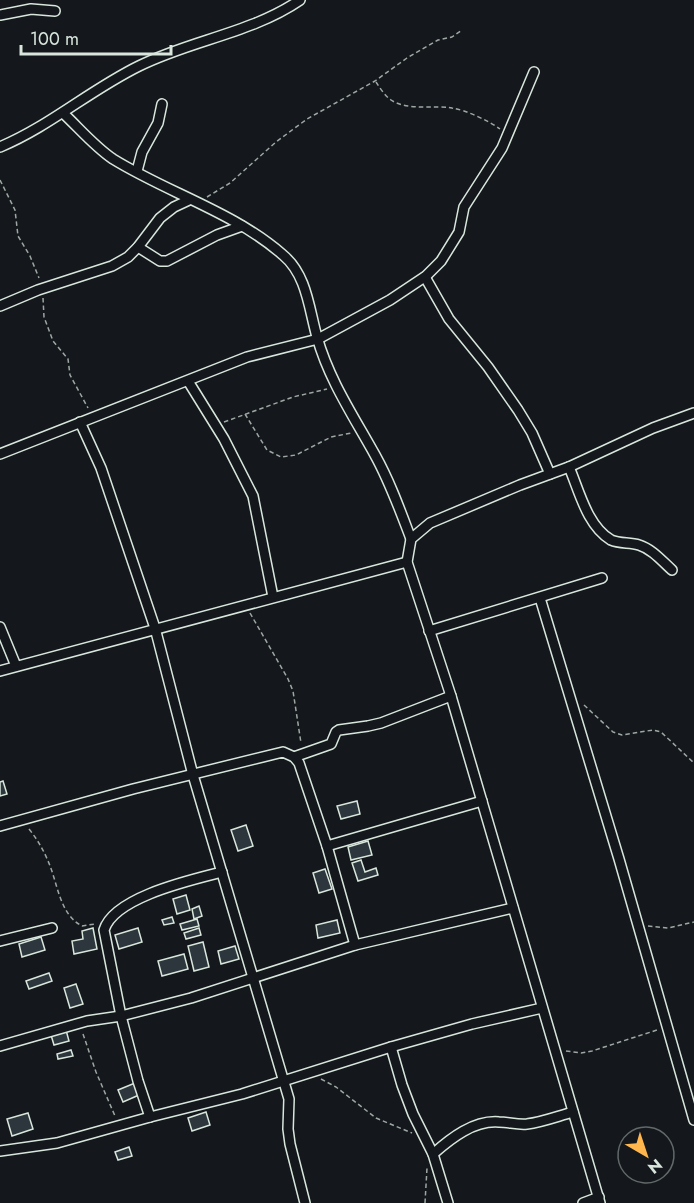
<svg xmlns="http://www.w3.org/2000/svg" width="694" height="1203" viewBox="0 0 694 1203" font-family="Jost,sans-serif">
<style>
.building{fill:#2c363c;stroke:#d8e6dc;stroke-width:1.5}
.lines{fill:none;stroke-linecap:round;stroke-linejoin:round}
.minor-casing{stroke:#d8e6dc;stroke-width:12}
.path{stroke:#9da8a2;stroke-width:1.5;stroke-dasharray:4.5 3;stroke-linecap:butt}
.minor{stroke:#14181c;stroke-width:9}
</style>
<rect width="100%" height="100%" fill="#14181c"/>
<g class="building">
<polygon points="3,781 7,794 0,796 0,782"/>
<polygon points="357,801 360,814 341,819 337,806"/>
<polygon points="246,825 253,846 238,851 231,830"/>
<polygon points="368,841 372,855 351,860 348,847"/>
<polygon points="361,860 365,872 376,868 378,875 358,881 352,863"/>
<polygon points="325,869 332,889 319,893 313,873"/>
<polygon points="186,895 190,910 177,914 173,899"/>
<polygon points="199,906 202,916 194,919 192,909"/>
<polygon points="172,917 174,923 164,925 162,920"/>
<polygon points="197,919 199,926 182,930 180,924"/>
<polygon points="337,920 340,933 318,938 316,925"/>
<polygon points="93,928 97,949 74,954 72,941 83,939 82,931"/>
<polygon points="138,928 142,942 119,949 115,935"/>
<polygon points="199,928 201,935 186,939 184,933"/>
<polygon points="41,937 45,950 22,957 19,944"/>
<polygon points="203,942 209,967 194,971 188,946"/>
<polygon points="235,946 239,959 221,964 218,951"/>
<polygon points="184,954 188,969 162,976 158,961"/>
<polygon points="49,973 52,981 29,989 26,981"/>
<polygon points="76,984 83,1004 70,1008 64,988"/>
<polygon points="66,1030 69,1041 54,1045 51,1035"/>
<polygon points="71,1050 73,1056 58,1059 57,1054"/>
<polygon points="135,1083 139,1095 123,1102 118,1090"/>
<polygon points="206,1112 210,1125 192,1131 188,1118"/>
<polygon points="28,1113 33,1129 12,1136 7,1119"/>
<polygon points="129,1147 132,1156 118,1160 115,1152"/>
</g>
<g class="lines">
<g class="minor-casing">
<g id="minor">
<polyline points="0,15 31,9 55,11"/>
<path d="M63,113C79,128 95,147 113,159C168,193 234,212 283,255C307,275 309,309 317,337C329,380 354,417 375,455C390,482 400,510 411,539"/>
<path d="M0,147C50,126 90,90 139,66C191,40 252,33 300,0"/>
<polyline points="137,171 142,152 158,123 162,104"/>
<polyline points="138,247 160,261 167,261 217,235 242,226"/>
<polyline points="425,277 449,319 488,367 518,410 532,433 550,474"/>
<polyline points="0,306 38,290 112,266 128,257 138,247 160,218 174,207 189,200"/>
<polyline points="188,381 224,439 253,496 273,597"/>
<polyline points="80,422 101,468 155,628 193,775 289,1099 288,1129 290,1144 305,1203"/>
<polyline points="0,454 247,357 318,339 390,300 426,276 441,261 459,232 464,207 502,148 534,72"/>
<path d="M569,467C579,490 587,526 611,540C620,544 630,542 639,545C652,549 662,561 672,570"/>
<polyline points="540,598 619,859 694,1120"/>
<polyline points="0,627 16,666"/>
<polyline points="429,631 602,578"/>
<polyline points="0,671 407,562"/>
<polyline points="294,757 331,744 336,732 339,730 368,726 381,723 451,696"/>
<polyline points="0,826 133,789 283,752 294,757 299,763 327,846 355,945"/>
<polyline points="327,846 482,801"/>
<polyline points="0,941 52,928"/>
<polyline points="0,1046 87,1021 121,1016 191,998 355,945 513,908"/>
<polyline points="391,1047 402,1085 413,1114 433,1154 448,1203"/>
<path d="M150,1117L138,1081L121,1016L104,930C114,897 191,880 222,872"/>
<polyline points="0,1151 57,1143 150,1117 242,1094 391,1047 472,1024 542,1008"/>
<path d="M433,1154C451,1138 474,1120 499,1122C509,1122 517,1125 527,1124C543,1122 558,1116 573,1112"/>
<polyline points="583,1203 599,1197"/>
<polyline points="600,1203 451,696 407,562 411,539 430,523 520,485 569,467 653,428 694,413"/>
</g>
</g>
<g class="path">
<path d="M376,82C380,88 385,96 391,100C408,111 434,105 452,108C466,110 489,121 500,129"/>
<polyline points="0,180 15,210 18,236 30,256 39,278"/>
<polyline points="207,197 230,183 276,142 307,119 375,81 407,58 438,40 452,37 462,30"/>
<polyline points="43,298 44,317 53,341 68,359 70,375 88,408"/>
<polyline points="245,414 267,450 281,457 296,455 331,437 351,433"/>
<polyline points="224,422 293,397 327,389"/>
<polyline points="250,613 288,679 293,691 301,743"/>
<polyline points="584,705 613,732 622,735 653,730 661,732 694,763"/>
<path d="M29,829C37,839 43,849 48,861C58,883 59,914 82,926L95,924"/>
<polyline points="648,926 668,928 694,922"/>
<polyline points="83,1034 96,1072 115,1116"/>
<polyline points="566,1051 581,1053 592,1051 657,1030"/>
<polyline points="321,1079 336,1087 376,1118 412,1133"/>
<polyline points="425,1203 427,1168"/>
</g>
<use href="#minor" class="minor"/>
</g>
<g transform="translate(646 1155) rotate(141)"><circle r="28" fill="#14181c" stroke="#626a69" stroke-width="1.5"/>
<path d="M0-4.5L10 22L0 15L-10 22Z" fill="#ffb74d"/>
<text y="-9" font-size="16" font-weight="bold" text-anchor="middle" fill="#d8e6dc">N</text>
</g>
<path d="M21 45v9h150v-9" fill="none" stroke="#d8e6dc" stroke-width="3"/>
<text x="30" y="45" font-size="18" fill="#d8e6dc" stroke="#14181c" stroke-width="4.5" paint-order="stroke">100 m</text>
</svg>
